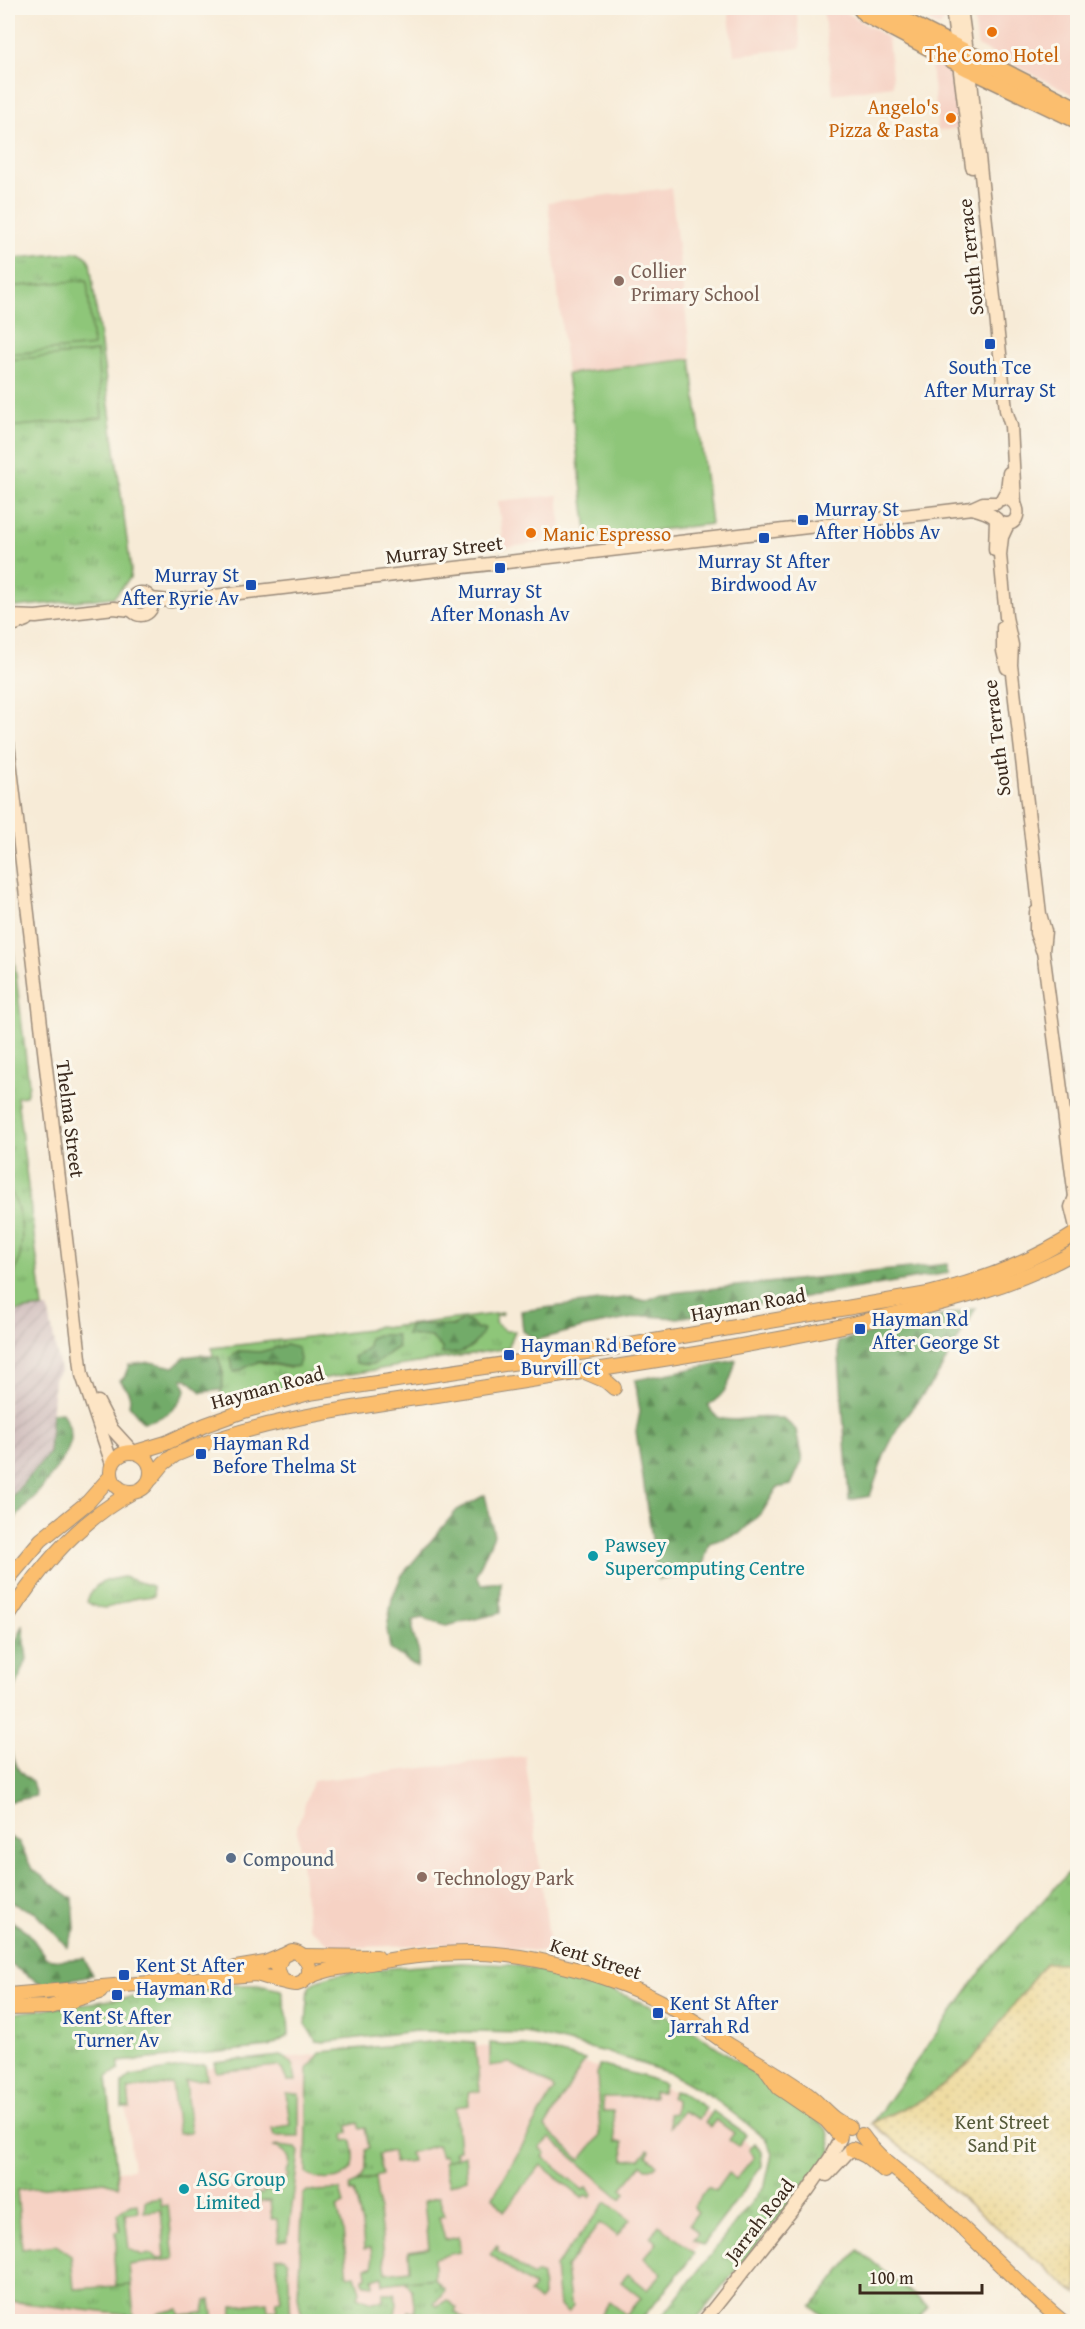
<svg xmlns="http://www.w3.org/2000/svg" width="1085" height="2329" viewBox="0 0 1085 2329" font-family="'Gentium Book Plus',serif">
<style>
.built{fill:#f6d2c4}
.industrial{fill:url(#industrial-furrows)}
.grass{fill:url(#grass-tufts);stroke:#64784c;stroke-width:1.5;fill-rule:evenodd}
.forest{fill:url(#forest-firs);stroke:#566a44;stroke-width:1.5}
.sand{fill:url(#sand-dots);stroke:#94825e;stroke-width:1.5}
.garden{fill:#8ec679;stroke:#64784c;stroke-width:1.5}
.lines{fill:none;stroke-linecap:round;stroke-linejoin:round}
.secondary-casing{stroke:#998a7a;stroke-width:15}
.primary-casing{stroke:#998a7a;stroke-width:16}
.highway-casing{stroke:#998a7a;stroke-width:18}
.secondary{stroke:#fde5c5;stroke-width:12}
.primary{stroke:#fbbe6e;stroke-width:14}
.highway{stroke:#fbbe6e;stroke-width:15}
.food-dot{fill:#e8710a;stroke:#fbf7ec;stroke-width:2}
.education-dot{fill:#8d6e63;stroke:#fbf7ec;stroke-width:2}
.transit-dot{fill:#1a4fb4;stroke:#fbf7ec;stroke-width:2}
.culture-dot{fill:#0f9aa8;stroke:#fbf7ec;stroke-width:2}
.service-dot{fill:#5c6f8a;stroke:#fbf7ec;stroke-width:2}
.labels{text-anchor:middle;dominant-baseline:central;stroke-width:6;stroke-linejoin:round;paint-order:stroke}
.food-label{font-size:20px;fill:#c56008;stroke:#fbf7ec}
.street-label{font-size:20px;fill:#3b2a1e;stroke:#fbf7ec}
.education-label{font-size:20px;fill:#785e54;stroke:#fbf7ec;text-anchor:start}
.transit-label{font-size:20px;fill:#164399;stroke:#fbf7ec;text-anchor:start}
.culture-label{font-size:20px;fill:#0d838f;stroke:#fbf7ec;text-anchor:start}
.service-label{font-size:20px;fill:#4e5e75;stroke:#fbf7ec;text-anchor:start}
.park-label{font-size:20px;fill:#545939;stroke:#fbf7ec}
</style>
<defs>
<pattern id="industrial-furrows" width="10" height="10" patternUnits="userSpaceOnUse" patternTransform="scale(1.5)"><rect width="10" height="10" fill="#d1bfbe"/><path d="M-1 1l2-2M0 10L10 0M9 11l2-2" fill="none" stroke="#b4a4a3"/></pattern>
<pattern id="grass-tufts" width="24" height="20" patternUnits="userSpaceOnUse" patternTransform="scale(1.5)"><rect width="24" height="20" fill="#8ec679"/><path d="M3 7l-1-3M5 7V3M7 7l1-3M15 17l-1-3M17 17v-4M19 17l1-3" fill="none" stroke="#75a163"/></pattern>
<pattern id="forest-firs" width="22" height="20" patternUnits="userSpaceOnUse" patternTransform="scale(1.5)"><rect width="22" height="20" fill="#72ab69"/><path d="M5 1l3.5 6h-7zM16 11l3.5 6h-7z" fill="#5f8b56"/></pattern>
<pattern id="sand-dots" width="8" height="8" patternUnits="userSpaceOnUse" patternTransform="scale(1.5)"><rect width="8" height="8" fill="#eeda9e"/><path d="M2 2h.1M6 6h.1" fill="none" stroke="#cdbb88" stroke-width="1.8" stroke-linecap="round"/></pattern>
</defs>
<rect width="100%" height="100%" fill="#fbf7ec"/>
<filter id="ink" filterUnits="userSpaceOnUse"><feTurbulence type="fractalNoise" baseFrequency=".0167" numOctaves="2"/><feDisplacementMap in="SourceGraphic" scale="12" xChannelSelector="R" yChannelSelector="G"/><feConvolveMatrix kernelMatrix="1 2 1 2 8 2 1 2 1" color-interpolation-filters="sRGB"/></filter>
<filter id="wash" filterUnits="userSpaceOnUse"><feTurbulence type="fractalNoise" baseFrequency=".008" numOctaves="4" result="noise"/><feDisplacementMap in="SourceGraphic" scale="24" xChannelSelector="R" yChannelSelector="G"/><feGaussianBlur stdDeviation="1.35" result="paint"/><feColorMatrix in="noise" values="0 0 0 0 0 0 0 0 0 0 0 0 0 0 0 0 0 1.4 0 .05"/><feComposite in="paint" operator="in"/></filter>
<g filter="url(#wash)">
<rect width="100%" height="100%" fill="#f7ebd7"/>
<g class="built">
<polygon points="728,8 796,8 801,48 734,55"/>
<polygon points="823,8 839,8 888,38 893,86 833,94"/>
<polygon points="904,8 945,8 946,20 939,27"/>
<polygon points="972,8 1077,8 1077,97 978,46"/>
<polygon points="930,56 949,68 953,73 959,128 938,131"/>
<polygon points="671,188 691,359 567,374 548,202"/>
<polygon points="558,495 562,533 558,540 503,548 498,501"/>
<polygon points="525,1756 551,1953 470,1943 335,1948 308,1927 297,1827 313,1781"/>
<polygon points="441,2043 535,2051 644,2079 680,2094 708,2112 755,2149 755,2173 638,2322 8,2321 8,2186 133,2169 124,2091 142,2075 313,2055"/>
</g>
<polygon class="industrial" points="48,1308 60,1371 54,1378 49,1453 8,1501 8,1312"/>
<g class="grass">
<polygon points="79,252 86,256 90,262 131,570 130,578 114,597 16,607 8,602 8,259"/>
<polygon points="8,909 29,1084 26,1096 17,1097 43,1308 8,1312"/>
<path d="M503,1313L502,1315L496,1316L495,1323L506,1331H515L508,1348L320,1379L232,1400H220L223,1373L218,1357H213L212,1348L368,1330L378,1326L390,1327ZM458,1322H471L477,1330L483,1329L473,1346L442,1348L422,1324C434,1325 449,1330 458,1322ZM286,1345L290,1368L259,1362L247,1366L239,1351L260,1352Z"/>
<path d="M123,1577L152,1586L154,1596C146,1597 137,1597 129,1600C114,1606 102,1613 87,1602C92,1583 105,1580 123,1577Z"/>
<polygon points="1077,1863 1077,1963 1045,1963 971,2062 927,2097 872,2123 990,1959"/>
<polygon points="462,1963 512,1965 561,1974 609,1989 650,2006 683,2024 749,2069 776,2094 821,2123 828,2131 832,2151 695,2321 659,2321 765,2185 772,2154 765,2138 712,2097 672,2074 606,2052 526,2033 416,2031 325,2042 316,2041 306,2025 309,1987 316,1981 332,1975 376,1969"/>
<polygon points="224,1985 258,1985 281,1990 288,2018 289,2035 270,2047 119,2062 119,2069 107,2077 118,2187 105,2181 17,2190 22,2249 56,2245 71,2255 74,2289 131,2285 134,2316 8,2301 8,2014"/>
<path d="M440,2041L475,2043L480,2091L468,2093L469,2105L455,2107L459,2150L455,2151L457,2158L446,2161L444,2155L441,2156L437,2145L410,2153L412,2161L394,2163L393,2151L378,2154L382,2175L357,2182C367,2172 367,2163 365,2150L369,2148L365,2128L360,2129L358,2123L348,2126V2133L344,2135L345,2141L351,2140L352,2141C354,2150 356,2163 351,2170C342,2182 316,2182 306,2173L308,2069L321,2052Z"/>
<polygon points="340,2190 344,2204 337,2207 343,2230 348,2276 355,2275 360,2291 358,2296 371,2302 383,2301 383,2293 394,2293 397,2302 394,2321 306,2321 302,2318 298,2296 303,2195 307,2191"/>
<polygon points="858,2250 928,2306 916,2321 831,2321 812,2307"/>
<polygon points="434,2278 445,2290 434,2304 437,2306 447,2300 457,2308 455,2312 467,2321 406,2321 408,2311 415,2311 412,2290 405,2281"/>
<polygon points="211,2300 214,2321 155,2318 156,2314 179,2309 180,2315 204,2313 206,2301"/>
</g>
<g class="forest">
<polygon points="947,1264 949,1273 678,1318 644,1316 586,1327 536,1340 523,1331 521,1311 631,1297 645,1301 662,1294 708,1289"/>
<polygon points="976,1308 937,1376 900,1424 885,1453 870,1496 849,1500 838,1341"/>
<path d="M463,1320L471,1322L477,1330L483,1329C477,1347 461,1356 442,1354V1348L431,1337L406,1335L410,1326L422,1324L453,1326Z"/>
<path d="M377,1335H396L398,1347C378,1357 383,1369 356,1363L354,1357L368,1348L369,1338Z"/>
<path d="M286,1345L298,1348L300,1360L298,1366C285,1370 273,1361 260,1362C249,1363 243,1372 233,1372L231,1357L239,1351L260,1352Z"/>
<path d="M200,1355L218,1357L223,1373L222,1390L202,1392L187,1379H182L186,1390C179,1408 163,1420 143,1422L129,1405C132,1394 126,1388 120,1380L124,1378L129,1365L150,1362L174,1367L185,1357Z"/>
<path d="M736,1360C731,1380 727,1395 708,1405C717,1426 736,1419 754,1418C763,1417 773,1418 783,1418L796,1430L802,1461L791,1485L777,1488L763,1511L739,1534L709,1543L701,1573L658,1580L636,1431L640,1412L635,1380Z"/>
<path d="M62,1412C66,1420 72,1429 71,1439C68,1461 24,1509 8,1526V1501L49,1453L52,1413Z"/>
<polygon points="485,1495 494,1535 476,1576 481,1584 501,1582 501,1613 446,1626 422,1618 413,1620 413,1634 419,1653 417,1667 390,1649 387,1629 392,1598 402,1575 457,1510"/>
<polygon points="23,1626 27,1659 8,1708 8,1658"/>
<path d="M8,1728C10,1749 11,1771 32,1781L36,1796L8,1802Z"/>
<polygon points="8,1836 19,1842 32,1869 73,1899 75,1929 67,1947 36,1913 8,1901"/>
<polygon points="8,1919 28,1932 46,1958 61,1960 84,1958 92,1975 43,1985 8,1963"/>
</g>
<polygon class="sand" points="1045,1963 1077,1963 1077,2294 872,2123 927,2097 971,2062"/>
<g class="garden">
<polygon points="87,280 93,346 8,354 8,287"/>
<polygon points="97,352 102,418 8,427 8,360"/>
<polygon points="691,359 711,524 588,538 567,374"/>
<path d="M8,1186C23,1212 26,1242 16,1270C14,1277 13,1282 8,1287Z"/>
<polygon points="490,2043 532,2047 585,2060 545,2127 580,2160 600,2136 597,2074 599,2065 642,2076 664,2084 662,2092 654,2092 654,2097 603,2097 603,2111 613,2111 616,2142 623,2142 624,2160 640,2159 648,2149 650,2150 647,2156 657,2165 654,2168 646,2168 642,2164 622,2188 626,2193 621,2199 550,2138 540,2148 546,2153 543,2157 583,2190 586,2187 592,2195 590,2198 586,2195 582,2198 541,2165 504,2211 493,2197 554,2090 552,2086 510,2063 490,2066"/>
<path d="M281,2056C293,2061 294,2068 296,2081H287L282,2070L278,2066L216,2072L214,2063Z"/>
<polygon points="205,2064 207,2079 185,2081 191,2132 178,2133 172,2084 128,2089 130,2108 122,2108 122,2084 131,2076"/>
<polygon points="674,2091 682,2093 706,2108 699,2119 683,2111 670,2127 669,2114 675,2113 676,2101 671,2097"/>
<polygon points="286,2093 299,2094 299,2136 274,2136 272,2128 290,2125"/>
<polygon points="713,2111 746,2135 738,2146 729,2140 734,2133 716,2120 710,2127 705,2123"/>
<polygon points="755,2143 761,2152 762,2166 703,2245 693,2239 698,2233 689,2224 698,2212 693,2207 708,2187 715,2191 728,2173 736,2179 754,2157 749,2150"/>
<path d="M278,2146L296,2148L299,2152L288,2237L287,2240L279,2241L277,2219H272L270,2201L255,2202L254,2192L256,2195L263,2194V2191L281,2189L280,2184L284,2181L289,2175L286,2173C295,2160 286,2149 273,2147Z"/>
<polygon points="465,2155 467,2179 449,2185 443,2162"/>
<polygon points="375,2177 386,2273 410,2270 409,2251 429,2248 424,2201 439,2197 445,2216 439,2217 445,2240 459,2237 460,2252 434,2258 434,2278 383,2284 382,2277 373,2278 374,2285 365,2284 363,2281 363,2278 367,2277 366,2267 373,2266 371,2248 364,2249 362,2225 354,2191 351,2192 349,2186"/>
<polygon points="160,2198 161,2206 168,2205 174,2259 129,2265 131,2285 116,2286 114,2257 117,2245 116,2232 120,2231 117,2214 131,2204 137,2203 138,2212 125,2214 129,2249 142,2255 153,2254 158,2259 165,2257 161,2210 144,2212 145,2201"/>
<polygon points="606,2202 630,2220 617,2236 600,2223 566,2267 570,2303 573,2306 568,2313 559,2306 555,2267"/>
<polygon points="659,2225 695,2253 640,2321 595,2321 610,2302 627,2315 641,2298 621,2282 628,2274 648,2290 662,2273 644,2258 657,2243 650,2237"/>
<polygon points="497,2245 499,2247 497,2250 533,2276 536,2273 542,2276 543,2296 539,2301 529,2293 534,2287 490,2254"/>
<polygon points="284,2257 288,2261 291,2321 232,2320 233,2306 267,2302 268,2310 277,2310 276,2301 281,2300 276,2258"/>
</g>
</g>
<g filter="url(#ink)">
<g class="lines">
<g class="secondary-casing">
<g id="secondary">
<polyline points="952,8 972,167"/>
<polyline points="961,8 971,81 1006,410 1011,426 1015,503"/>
<polyline points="1002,499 1007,490 1009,473"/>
<path d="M972,508C979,510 989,513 994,517C1000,521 995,521 1002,523C1018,529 1023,507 1010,500"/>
<polyline points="1008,524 1002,537 1000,555 1006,617 1012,645 1011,665 1040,914 1045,931 1043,951 1075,1197 1078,1201"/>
<polyline points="995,550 996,519"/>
<circle cx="141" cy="604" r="11"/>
<polyline points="151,599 171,601 972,508 983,503 996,503"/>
<polyline points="8,616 36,617 114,608 131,610"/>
<polyline points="8,627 26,620"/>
<polyline points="1003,627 1003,651 1007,668"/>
<polyline points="8,743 82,1375 112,1464"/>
<polyline points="1036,912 1036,933 1042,950"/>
<polyline points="1075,1197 1071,1207 1078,1235"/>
<polyline points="98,1402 112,1429 133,1452"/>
<polyline points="827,2175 851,2149"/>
<polyline points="703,2322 808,2190 830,2158 840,2139"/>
</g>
</g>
<g class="primary-casing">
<g id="primary">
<polyline points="585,1372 606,1381 614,1388"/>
<circle cx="131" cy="1472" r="20"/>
<path d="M136,1452L166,1443L205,1425L244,1411L309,1393L613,1348L928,1294C982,1281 1031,1263 1078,1232"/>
<path d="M151,1479L164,1463L175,1455C259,1419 353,1408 443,1394C582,1371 723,1353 861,1322C935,1305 1012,1289 1078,1250"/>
<polyline points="8,1579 41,1540 88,1502 111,1476"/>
<path d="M8,1617C39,1568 79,1521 131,1493"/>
<polyline points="304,1956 377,1957"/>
<polyline points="236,1968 265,1963 282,1956"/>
<path d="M306,1978C327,1968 342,1968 364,1964C401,1958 438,1952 477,1953C534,1954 618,1977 669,2006C688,2017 708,2030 726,2043C753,2060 781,2075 807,2094C822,2105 831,2121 850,2127"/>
<path d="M8,1995L255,1974C265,1976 290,1985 297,1984C317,1979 310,1953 292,1951L282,1956L277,1968L282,1980"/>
<polyline points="8,2008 50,2007 100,1992"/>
<polyline points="767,2071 779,2088 826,2120 840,2136"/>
<path d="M862,2135C881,2163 912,2180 936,2203C979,2242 1018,2285 1063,2322"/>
<polyline points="852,2149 866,2156 885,2171"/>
</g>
</g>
<g class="highway-casing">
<g id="highway">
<polyline points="860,8 865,14 969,69 1078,121"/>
<polyline points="880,8 1078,109"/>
</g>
</g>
<use href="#secondary" class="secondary"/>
<use href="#primary" class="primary"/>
<use href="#highway" class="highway"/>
</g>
</g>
<g class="food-dot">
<circle cx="992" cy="32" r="6"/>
<circle cx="951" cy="118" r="6"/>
<circle cx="531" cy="533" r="6"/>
</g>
<g class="education-dot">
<circle cx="619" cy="281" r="6"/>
<circle cx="422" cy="1877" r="6"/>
</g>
<g class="transit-dot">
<rect x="984" y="338" width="12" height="12" rx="3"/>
<rect x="797" y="514" width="12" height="12" rx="3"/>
<rect x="758" y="532" width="12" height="12" rx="3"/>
<rect x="494" y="562" width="12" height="12" rx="3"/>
<rect x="245" y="579" width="12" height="12" rx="3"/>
<rect x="854" y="1323" width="12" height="12" rx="3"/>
<rect x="503" y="1349" width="12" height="12" rx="3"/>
<rect x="195" y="1448" width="12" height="12" rx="3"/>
<rect x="118" y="1969" width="12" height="12" rx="3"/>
<rect x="111" y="1989" width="12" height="12" rx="3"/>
<rect x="652" y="2007" width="12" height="12" rx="3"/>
</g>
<g class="culture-dot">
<circle cx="593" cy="1556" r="6"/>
<circle cx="184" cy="2189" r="6"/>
</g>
<circle class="service-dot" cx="231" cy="1858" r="6"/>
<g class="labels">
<g class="food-label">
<text x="992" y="54">The Como Hotel</text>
<text x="939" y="106" text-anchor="end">Angelo's<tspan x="939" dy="23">Pizza &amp; Pasta</tspan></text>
<text x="543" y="533" text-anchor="start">Manic Espresso</text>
</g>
<g class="street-label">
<text transform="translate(970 257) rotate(-96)">South Terrace</text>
<text transform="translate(444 549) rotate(-7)">Murray Street</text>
<text transform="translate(996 738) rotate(-97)">South Terrace</text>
<text transform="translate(71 1119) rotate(83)">Thelma Street</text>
<text transform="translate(748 1304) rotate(-10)">Hayman Road</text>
<text transform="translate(267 1387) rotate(-15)">Hayman Road</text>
<text transform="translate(596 1958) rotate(18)">Kent Street</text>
<text transform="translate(759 2220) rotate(-52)">Jarrah Road</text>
</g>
<g class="education-label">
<text x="631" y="270">Collier<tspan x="631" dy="23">Primary School</tspan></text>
<text x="434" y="1877">Technology Park</text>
</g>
<g class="transit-label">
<text x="990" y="366" text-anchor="middle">South Tce<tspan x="990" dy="23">After Murray St</tspan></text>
<text x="815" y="508">Murray St<tspan x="815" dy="23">After Hobbs Av</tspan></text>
<text x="764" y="560" text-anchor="middle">Murray St After<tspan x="764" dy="23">Birdwood Av</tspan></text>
<text x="239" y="574" text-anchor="end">Murray St<tspan x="239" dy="23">After Ryrie Av</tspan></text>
<text x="500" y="590" text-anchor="middle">Murray St<tspan x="500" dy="23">After Monash Av</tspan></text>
<text x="872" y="1318">Hayman Rd<tspan x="872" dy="23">After George St</tspan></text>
<text x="521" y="1344">Hayman Rd Before<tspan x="521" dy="23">Burvill Ct</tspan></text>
<text x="213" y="1442">Hayman Rd<tspan x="213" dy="23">Before Thelma St</tspan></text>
<text x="136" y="1964">Kent St After<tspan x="136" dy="23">Hayman Rd</tspan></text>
<text x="670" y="2002">Kent St After<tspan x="670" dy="23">Jarrah Rd</tspan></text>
<text x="117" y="2016" text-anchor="middle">Kent St After<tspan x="117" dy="23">Turner Av</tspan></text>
</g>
<g class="culture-label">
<text x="605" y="1544">Pawsey<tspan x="605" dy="23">Supercomputing Centre</tspan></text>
<text x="196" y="2178">ASG Group<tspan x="196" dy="23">Limited</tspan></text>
</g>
<g class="service-label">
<text x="243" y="1858">Compound</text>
</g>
<g class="park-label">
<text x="1002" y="2121">Kent Street<tspan x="1002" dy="23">Sand Pit</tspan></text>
</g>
</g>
<rect width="1085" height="2329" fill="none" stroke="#fbf7ec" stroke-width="30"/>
<path d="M860 2284v9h122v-9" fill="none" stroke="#3b2a1e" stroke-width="3"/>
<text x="869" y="2284" font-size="18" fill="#3b2a1e" stroke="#fbf7ec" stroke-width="4.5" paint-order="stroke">100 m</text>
</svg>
